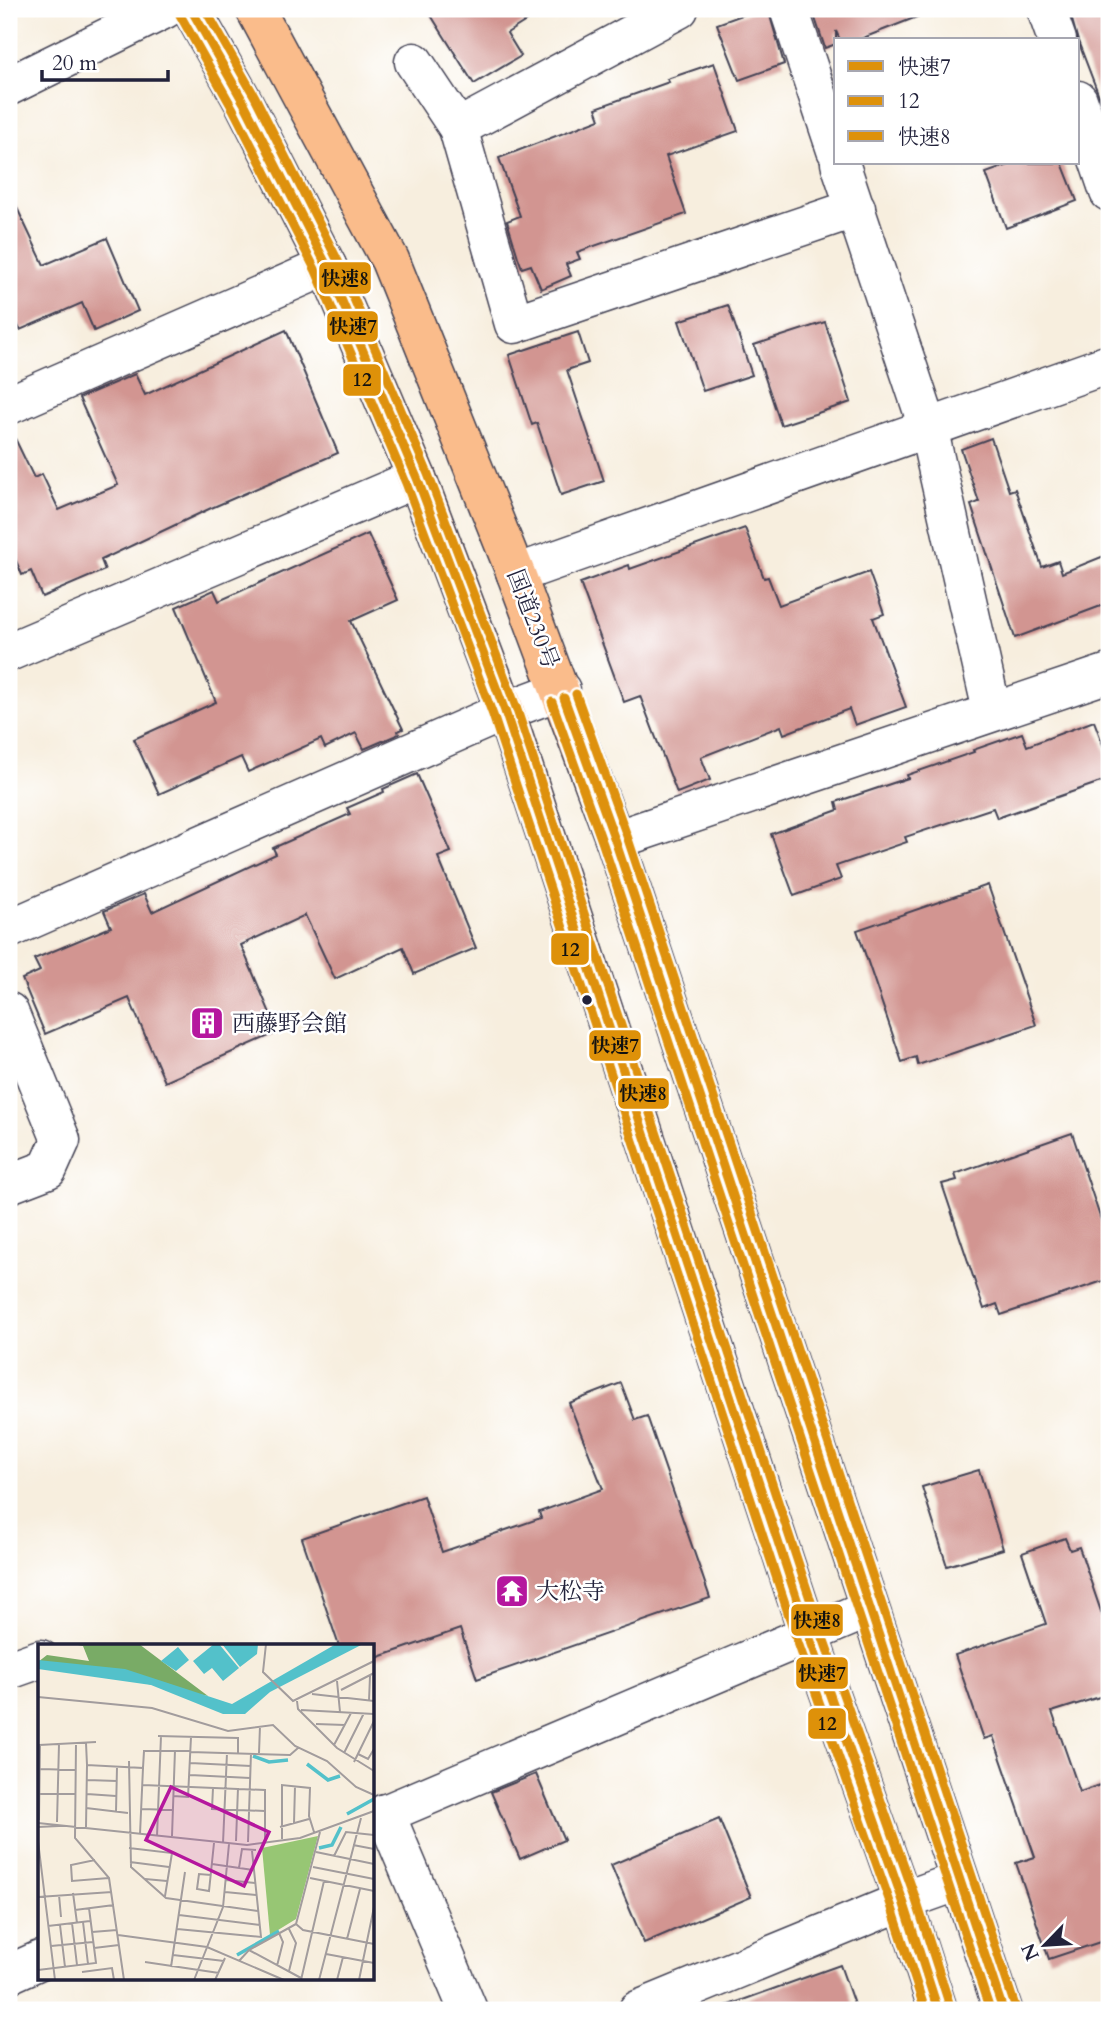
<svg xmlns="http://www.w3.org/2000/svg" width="1118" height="2019" viewBox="0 0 1118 2019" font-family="Cardo,'Noto Serif JP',serif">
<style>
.building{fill:#d29591}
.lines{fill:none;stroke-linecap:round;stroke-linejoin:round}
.minor-casing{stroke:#424153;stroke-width:41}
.highway-casing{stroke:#424153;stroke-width:41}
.minor{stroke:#fff;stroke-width:38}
.highway{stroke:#fabc8b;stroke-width:38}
.bus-1-casing{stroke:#fff;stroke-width:14}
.bus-2-casing{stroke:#fff;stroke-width:14}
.bus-3-casing{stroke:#fff;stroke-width:14}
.bus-1{stroke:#de9109;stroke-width:9}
.bus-2{stroke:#de9109;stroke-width:9}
.bus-3{stroke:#de9109;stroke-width:9}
.bus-dot{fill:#22223b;stroke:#fff;stroke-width:2.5}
.labels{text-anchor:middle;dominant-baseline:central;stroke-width:5;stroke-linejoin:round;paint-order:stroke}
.street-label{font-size:23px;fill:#22223b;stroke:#fff}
.poi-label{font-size:23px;fill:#22223b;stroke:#fff;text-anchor:start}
.inset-river{fill:none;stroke:#53c1ca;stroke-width:3.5}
.inset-road{fill:none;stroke:#a29c9d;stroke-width:2}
.view{fill:#b5179e;fill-opacity:0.15;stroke:#b5179e;stroke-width:3.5}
.inset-edge{fill:none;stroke:#22223b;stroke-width:3.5}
.line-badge{stroke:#fff;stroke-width:2.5}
.pale-badge-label{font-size:19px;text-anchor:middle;font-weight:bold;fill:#111}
</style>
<rect width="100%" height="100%" fill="#fff"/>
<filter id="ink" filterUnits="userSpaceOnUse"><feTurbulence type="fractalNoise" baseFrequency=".0143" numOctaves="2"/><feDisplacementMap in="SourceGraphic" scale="14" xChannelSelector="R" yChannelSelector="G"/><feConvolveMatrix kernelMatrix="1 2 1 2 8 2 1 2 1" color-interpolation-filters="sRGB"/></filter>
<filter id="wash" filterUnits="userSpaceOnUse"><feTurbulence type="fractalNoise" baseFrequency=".00686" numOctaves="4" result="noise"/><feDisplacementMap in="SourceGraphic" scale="28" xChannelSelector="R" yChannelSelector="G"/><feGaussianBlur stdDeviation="1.57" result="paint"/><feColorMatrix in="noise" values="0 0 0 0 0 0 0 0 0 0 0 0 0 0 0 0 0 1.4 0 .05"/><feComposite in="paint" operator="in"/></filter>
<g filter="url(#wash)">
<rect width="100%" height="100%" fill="#f7eede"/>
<g id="blocks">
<g class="building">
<polygon points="427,9 545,9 507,33 521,56 474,84"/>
<polygon points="759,9 768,9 784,64 739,80 717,24"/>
<polygon points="812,9 932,9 932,11 858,40 840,40 836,31 836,44 825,48"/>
<polygon points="1069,9 1109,9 1109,113 1106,114 1078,41"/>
<polygon points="714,63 738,131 666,156 686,214 577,252 580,259 566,264 571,276 541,289 531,265 522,268 518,257 507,221 520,216 499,158 600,119 596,108 669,82 667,79"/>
<polygon points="1014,163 1062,163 1077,201 1006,228 986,173"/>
<polygon points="9,191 44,265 107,238 138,311 94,331 82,303 20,330 9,305"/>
<polygon points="728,305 752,375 703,391 679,321"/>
<polygon points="825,322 851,402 781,425 754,345"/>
<polygon points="286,330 338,453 209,509 101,560 105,570 42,597 31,571 22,575 9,544 9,426 34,478 42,474 59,510 118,485 79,398 135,374 145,395"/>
<polygon points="578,332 588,363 567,370 604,481 561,495 537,423 532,425 509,355"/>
<polygon points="991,438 1009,491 1015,489 1042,567 1058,561 1062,573 1109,554 1109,603 1015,638 971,505 979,502 961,449"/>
<polygon points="745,528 764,578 768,577 779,605 869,572 884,614 873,618 906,707 855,725 849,709 784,734 781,726 701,757 710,780 677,793 640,696 624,702 580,583 629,565 630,569"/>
<polygon points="368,534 398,600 351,621 403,729 398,731 399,734 364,749 356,733 325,748 321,739 248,772 241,757 159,794 134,739 216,702 176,607 214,590 219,601"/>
<polygon points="1094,721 1109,761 1109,779 997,818 993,808 905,837 907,842 836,866 841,879 794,896 771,834 838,810 836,802 908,778 907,775 974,752 973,750 1022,733 1027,746"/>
<polygon points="417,774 451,852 438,857 476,948 414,974 403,947 335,979 305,915 241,945 278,1032 165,1082 129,998 45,1034 22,979 40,971 34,959 111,927 104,911 144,894 152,912 276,854 273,848 350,814 347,808 384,792 383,789"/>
<polygon points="988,885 1036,1025 918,1065 916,1057 902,1062 857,930"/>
<polygon points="1072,1133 1109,1244 1109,1279 1001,1315 997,1304 984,1309 942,1184 957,1180 955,1174"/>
<polygon points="621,1383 635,1420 647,1416 710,1598 477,1679 460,1629 373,1659 373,1646 339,1646 302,1538 423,1496 442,1552 541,1518 539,1512 603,1489 569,1403"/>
<polygon points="979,1470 1003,1549 947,1566 922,1487"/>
<polygon points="1065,1538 1070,1550 1079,1547 1109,1635 1109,1694 1052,1712 1080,1792 1109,1782 1109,1939 1049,1959 1016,1863 1035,1857 993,1736 984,1739 955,1655 1046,1624 1022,1553"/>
<polygon points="536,1774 564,1840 520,1859 491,1792"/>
<polygon points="719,1819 751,1897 644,1943 611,1865"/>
<polygon points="840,1965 856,2010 727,2010 726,2006"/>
</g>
</g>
</g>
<g filter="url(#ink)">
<use href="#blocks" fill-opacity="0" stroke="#424153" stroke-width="2"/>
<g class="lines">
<g class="minor-casing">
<g id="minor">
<polyline points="789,9 836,150"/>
<polyline points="1046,9 1057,40"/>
<polyline points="414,62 458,128 514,324 856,208"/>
<polyline points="9,86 165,9"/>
<polyline points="1078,100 1109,192"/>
<polyline points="458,128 679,9"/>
<polyline points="840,163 928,427 992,711"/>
<polyline points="9,405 327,266"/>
<polyline points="516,574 1109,364"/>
<polyline points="9,652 417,478"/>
<polyline points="615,840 1109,673"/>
<polyline points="9,929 505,711 561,690"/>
<polyline points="9,1012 61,1140 48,1169 9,1184"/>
<polyline points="9,1670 40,1659"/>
<polyline points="385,1813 468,2010"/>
<polyline points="373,1819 868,1609"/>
<polyline points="9,1974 40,1960"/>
<polyline points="638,2010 903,1901 959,1881"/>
</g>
</g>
<g class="highway-casing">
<g id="highway">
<polyline points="191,9 244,103 327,266 417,478 505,711 808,1633 903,1901 938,2010"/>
<polyline points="255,9 390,260 516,574 615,840 1003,2010"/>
</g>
</g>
<use href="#minor" class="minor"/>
<use href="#highway" class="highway"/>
<g class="bus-1-casing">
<g id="bus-1">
<polyline points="191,9 244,103 327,266 417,478 505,711 808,1633 903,1901 938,2010"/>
<polyline points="564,698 615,840 1003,2010"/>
</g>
</g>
<g class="bus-2-casing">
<g id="bus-2">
<polyline points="180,15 233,109 316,271 406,483 493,715 796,1637 891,1905 925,2010"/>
<polyline points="552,702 603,844 990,2010"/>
</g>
</g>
<g class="bus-3-casing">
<g id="bus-3">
<polyline points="205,9 255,97 338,261 428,474 516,707 820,1629 915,1897 950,2006"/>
<polyline points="576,694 627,836 1015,2006"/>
</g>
</g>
<use href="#bus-1" class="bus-1"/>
<use href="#bus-2" class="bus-2"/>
<use href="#bus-3" class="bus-3"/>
</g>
</g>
<defs>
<g id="building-square" transform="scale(1.75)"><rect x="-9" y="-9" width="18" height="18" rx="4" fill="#b5179e" stroke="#fff"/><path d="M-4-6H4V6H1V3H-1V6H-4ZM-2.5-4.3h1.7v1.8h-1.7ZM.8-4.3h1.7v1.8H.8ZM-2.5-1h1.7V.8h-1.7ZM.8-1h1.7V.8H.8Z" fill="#fff"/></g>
<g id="temple-square" transform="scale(1.75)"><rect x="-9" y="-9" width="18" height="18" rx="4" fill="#b5179e" stroke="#fff"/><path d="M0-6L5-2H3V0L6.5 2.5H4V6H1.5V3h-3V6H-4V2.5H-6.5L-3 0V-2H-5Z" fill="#fff"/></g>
</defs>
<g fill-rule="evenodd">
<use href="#building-square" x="207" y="1023"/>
<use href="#temple-square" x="512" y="1591"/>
</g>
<circle class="bus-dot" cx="587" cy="1000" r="6"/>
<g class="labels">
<g class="street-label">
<text transform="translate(533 619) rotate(69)">国道230号</text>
</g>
<g class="poi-label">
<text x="232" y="1023">西藤野会館</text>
<text x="536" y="1591">大松寺</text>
</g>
</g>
<g transform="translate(38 1644)">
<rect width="336" height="336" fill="#f7eede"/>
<path d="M280,192L258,275L232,291L224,204Z" fill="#97c674"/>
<path d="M35,0H101L170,52L0,18L9,11L51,17L45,2Z" fill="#79ab66"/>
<path d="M176,0H181L201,24L185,37L174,24L166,30L155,17ZM184,0H220L219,10L202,23ZM298,0H325L232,48L207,70H185L113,41L0,25V16L87,25L194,60ZM140,3L151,16L138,27L123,17Z" fill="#53c1ca"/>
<path class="inset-river" d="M215,112L231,118L250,116M269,120L290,136L302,132M309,170L336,155M281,204L294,201L303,183M199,311L241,287"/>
<path class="inset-road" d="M228,0L225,28L255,57L336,17M299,37L302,68M303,46L336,29M274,50L336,57M0,53L114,64L190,87L235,81L257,102L289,117L318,143L336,151M259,57L260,65L299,104L336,127M331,57L332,32M263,66L336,70M278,80L307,81M120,92L200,94V109M38,99L37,194L71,234L86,336M48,99L49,121M1,101L58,98M296,101L313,69M152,108L252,111L260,104M221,109L222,82M306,109L326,69M320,110L330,115L336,105M91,117L93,223L128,254L220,267M316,118L336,77M152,119L213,122M105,124L106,107H153M2,125L38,126M152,131L212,134M49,136L79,137M105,141L227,146V197M175,144L174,165L227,167M2,150H38M49,150L78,152M135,152L150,153L153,93M48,164L90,169M104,165L135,166M78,168L79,123M1,176L2,101M19,178L21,100M0,179L209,201L262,194L336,167M256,179L257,142M0,183L21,182M48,183L49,121L105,124L102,190M242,183L271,175M119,192L123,92M134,192L137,106M244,195V141L272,144L271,172L276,188M0,197L17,336M198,197L200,144M210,198L213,109M185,199L189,109M315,201L336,205M91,204L134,209L127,252M278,208L336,220M296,212L308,188L336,191M57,216L33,221L34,237L71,234M92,218L131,223M174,220L215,226M275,223L336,235M201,224L204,205L218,206M173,231L161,230L159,245L171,247L176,199M272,234L336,247M107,235L129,237M188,236L217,239M187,248L218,251M35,249L39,279M21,251L23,273M0,253L74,248M37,266L76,261M141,271L222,281M45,278L50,320M34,279L39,321M258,280L265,286L336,300M22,281L27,323M10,282L52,277M139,285L223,293L214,207M251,285L258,299L251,327M54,288L79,286M80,291L169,303L246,336M309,295L322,245M13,302L55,298M56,304L81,301M211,306L263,334M288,310L336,319M135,311L186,317M201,317L211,306L258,280L282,188M107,318L181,329M239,322L245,298L241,289M133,323L147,228M0,326L58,319L51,264M44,328L74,324L76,336M156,336L185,263L191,200M177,336L187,314M263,336L286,237M281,336L323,174M299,336L305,313M321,336L336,263"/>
<path class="view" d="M133,143L231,188L206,242L108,196Z"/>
<rect width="336" height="336" class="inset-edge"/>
</g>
<g class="line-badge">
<rect x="318" y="261" width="54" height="34" rx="7" fill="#de9109"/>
<rect x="326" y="310" width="53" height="33" rx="7" fill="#de9109"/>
<rect x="342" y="363" width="40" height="34" rx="7" fill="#de9109"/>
<rect x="550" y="932" width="40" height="34" rx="7" fill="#de9109"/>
<rect x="588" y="1029" width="54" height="33" rx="7" fill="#de9109"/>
<rect x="617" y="1077" width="53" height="33" rx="7" fill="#de9109"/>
<rect x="790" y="1603" width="54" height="34" rx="7" fill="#de9109"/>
<rect x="795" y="1656" width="54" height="34" rx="7" fill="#de9109"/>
<rect x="807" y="1707" width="40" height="33" rx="7" fill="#de9109"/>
</g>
<g class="pale-badge-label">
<text x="345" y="285">快速8</text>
<text x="353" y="333">快速7</text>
<text x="362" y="386">12</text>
<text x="570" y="956">12</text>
<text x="615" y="1052">快速7</text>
<text x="643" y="1100">快速8</text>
<text x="817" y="1627">快速8</text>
<text x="822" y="1680">快速7</text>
<text x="827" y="1730">12</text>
</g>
<rect width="1118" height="2019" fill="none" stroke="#fff" stroke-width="35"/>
<rect x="834" y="38" width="245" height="126" fill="#ffffff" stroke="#a7a7b1" stroke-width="2"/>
<rect x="848" y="61" width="35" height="10" fill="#de9109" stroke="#a7a7b1" stroke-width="2"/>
<text x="898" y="74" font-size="21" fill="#22223b">快速7</text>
<rect x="848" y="96" width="35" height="10" fill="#de9109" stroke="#a7a7b1" stroke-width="2"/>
<text x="898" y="108" font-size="21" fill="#22223b">12</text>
<rect x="848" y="131" width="35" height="10" fill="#de9109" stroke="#a7a7b1" stroke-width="2"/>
<text x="898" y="144" font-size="21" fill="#22223b">快速8</text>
<g transform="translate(1045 1945) rotate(245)" stroke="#ffffff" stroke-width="5" paint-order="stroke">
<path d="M0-5L12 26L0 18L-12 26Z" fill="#22223b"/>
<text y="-10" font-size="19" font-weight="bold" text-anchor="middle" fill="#22223b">N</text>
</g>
<path d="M42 70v10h126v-10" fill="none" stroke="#22223b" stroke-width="3.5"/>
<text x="52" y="70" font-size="21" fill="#22223b" stroke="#ffffff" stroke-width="5" paint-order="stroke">20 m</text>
</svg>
